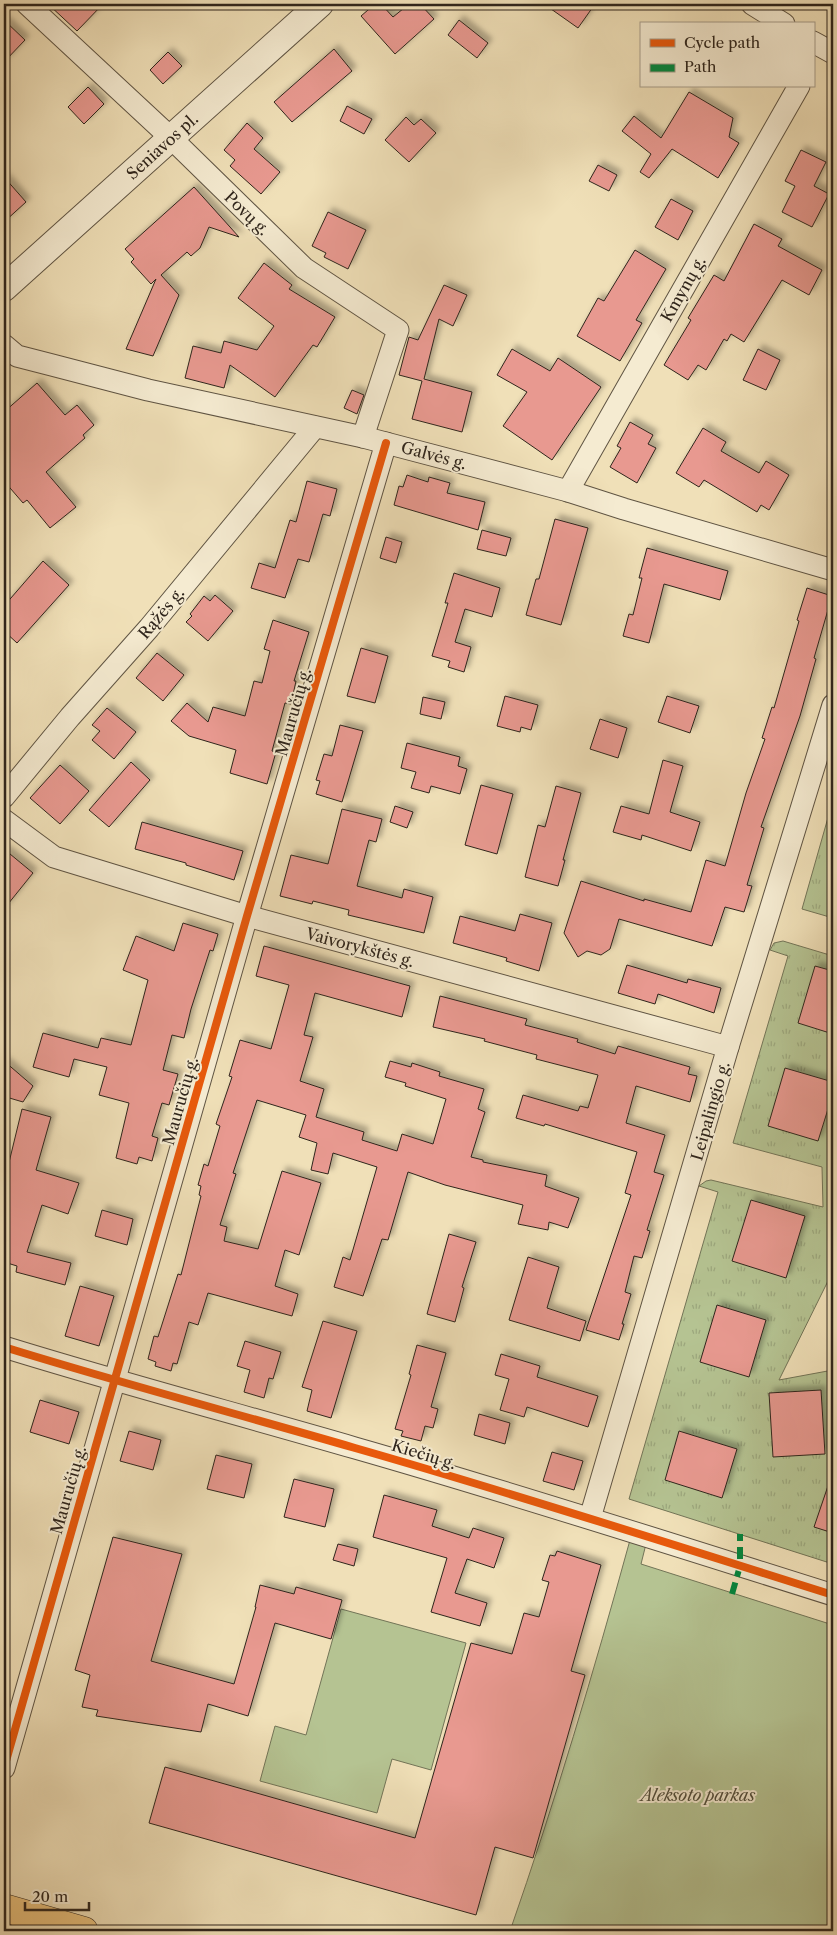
<svg xmlns="http://www.w3.org/2000/svg" width="837" height="1935" viewBox="0 0 837 1935" font-family="'Libre Caslon Text',serif">
<style>
.grass{fill:url(#grass-tufts);stroke:#727457}
.park{fill:#b5c392;stroke:#727457}
.building{fill:#e89990;stroke:#2f251c;filter:url(#shadow)}
.lines{fill:none;stroke-linecap:round;stroke-linejoin:round}
.minor-casing{stroke:#5f5443;stroke-width:23}
.tertiary-casing{stroke:#5f5443;stroke-width:28}
.primary-casing{stroke:#2f251c;stroke-width:29}
.minor{stroke:#f5ebd1;stroke-width:21}
.tertiary{stroke:#f5ebd1;stroke-width:26}
.primary{stroke:#e8c07c;stroke-width:28}
.quiet{stroke:#00873e;stroke-width:6;stroke-dasharray:12 6;stroke-linecap:butt}
.cycleway-casing{stroke:#f5ebd1;stroke-width:11}
.cycleway{stroke:#e8590c;stroke-width:8}
.labels{text-anchor:middle;dominant-baseline:central;stroke-width:4;stroke-linejoin:round;paint-order:stroke}
.street-label{font-size:16px;fill:#2f251c;stroke:#f5ebd1}
.park-label{font-size:16px;font-style:italic;fill:#504c3a;stroke:#f5ebd1}
</style>
<defs>
<pattern id="grass-tufts" width="24" height="20" patternUnits="userSpaceOnUse" patternTransform="scale(1.25)"><rect width="24" height="20" fill="#b5c392"/><path d="M3 7l-1-3M5 7V3M7 7l1-3M15 17l-1-3M17 17v-4M19 17l1-3" fill="none" stroke="#9ca77d"/></pattern>
<filter id="shadow"><feDropShadow dx="4.5" dy="-4.5" stdDeviation="2.5" flood-color="#0004"/></filter>
</defs>
<rect width="100%" height="100%" fill="#f0e0b8"/>
<filter id="stains"><feTurbulence type="fractalNoise" baseFrequency=".004" numOctaves="4"/><feColorMatrix values="0 0 0 0 .2 0 0 0 0 .09 0 0 0 0 .02 0 0 0 .5 -.17"/></filter>
<radialGradient id="worn" r=".72"><stop offset=".6" stop-color="#630" stop-opacity="0"/><stop offset="1" stop-color="#630" stop-opacity=".3"/></radialGradient>
<g class="grass">
<polygon points="833,800 833,918 802,909"/>
<polygon points="783,941 833,956 833,1289 828,1281 779,1380 833,1370 833,1564 629,1499 718,1192 699,1186 706,1181 711,1180 823,1207 822,1167 733,1143 788,956 770,950 774,943"/>
</g>
<g class="park">
<path d="M630,1540L646,1544L641,1564L833,1625V1931H510C555,1802 594,1671 630,1540Z"/>
<polygon points="341,1609 466,1643 431,1770 392,1759 377,1813 260,1781 275,1726 306,1735"/>
</g>
<g class="building">
<polygon points="48,4 103,4 77,31"/>
<polygon points="375,4 381,4 393,17 409,4 420,4 434,19 395,54 361,16"/>
<polygon points="544,4 595,4 578,28"/>
<polygon points="4,20 25,40 4,62"/>
<polygon points="459,20 488,43 477,58 448,35"/>
<polygon points="334,49 352,71 292,122 274,102"/>
<polygon points="168,52 182,66 163,84 150,70"/>
<polygon points="88,87 104,104 84,124 68,107"/>
<polygon points="689,92 733,118 729,137 739,143 718,178 672,149 649,178 640,172 651,154 622,131 634,116 661,138"/>
<polygon points="347,106 372,119 364,134 340,121"/>
<polygon points="406,117 414,125 421,119 436,133 409,162 385,140"/>
<polygon points="247,123 263,138 254,149 280,172 261,194 230,166 235,160 224,150"/>
<polygon points="801,150 826,162 814,186 829,194 812,227 782,212 795,186 785,181"/>
<polygon points="598,165 617,175 609,191 589,181"/>
<polygon points="4,177 26,202 4,222"/>
<polygon points="194,187 239,237 209,227 200,248 191,256 187,252 161,275 179,295 153,356 126,349 156,279 151,284 131,262 134,259 125,249"/>
<polygon points="671,199 693,211 678,240 655,227"/>
<polygon points="328,212 366,230 348,269 324,257 326,253 312,246"/>
<polygon points="754,224 782,239 778,246 822,270 809,295 782,280 744,342 731,334 727,341 724,339 706,370 698,365 688,380 664,365 691,320 688,318 714,275 724,281"/>
<polygon points="635,250 666,269 636,320 642,323 620,361 577,336 598,298 604,301"/>
<polygon points="264,263 292,285 289,289 335,317 317,347 313,345 275,397 230,365 224,388 185,378 193,346 221,353 224,341 257,350 274,326 238,298"/>
<polygon points="444,285 467,295 453,326 439,319 424,379 472,392 462,432 412,419 422,381 399,375 409,337 418,340"/>
<polygon points="512,349 550,371 558,358 601,387 552,460 503,426 527,392 497,375"/>
<polygon points="758,349 780,360 766,390 743,380"/>
<polygon points="37,383 65,415 77,405 94,425 83,435 85,438 46,472 76,507 50,528 27,500 23,503 4,481 4,412"/>
<polygon points="352,390 364,395 357,414 344,408"/>
<polygon points="630,422 653,435 648,444 656,448 637,483 610,467 621,448 617,446"/>
<polygon points="703,428 726,442 721,451 759,473 766,461 789,475 769,510 761,505 757,512 704,480 699,487 676,473"/>
<polygon points="407,475 428,482 429,477 450,483 447,493 485,502 478,530 394,505 399,486 403,487"/>
<polygon points="307,481 337,489 330,516 323,514 309,562 298,559 285,598 251,588 259,563 275,568 290,520 296,522"/>
<polygon points="555,519 588,528 561,625 526,615 536,579 539,579"/>
<polygon points="482,530 511,538 506,556 477,549"/>
<polygon points="386,537 402,542 396,563 380,558"/>
<polygon points="647,548 728,571 720,600 664,584 649,643 623,636 629,614 633,615 642,578 639,578"/>
<polygon points="43,561 69,585 17,643 4,631 4,606"/>
<polygon points="454,573 500,588 492,617 465,609 455,642 471,647 464,672 448,667 450,661 432,656 448,603 445,603"/>
<polygon points="807,588 832,596 814,658 816,659 800,716 761,827 764,828 747,885 752,886 744,912 725,907 712,946 619,919 610,949 601,955 587,951 578,957 564,933 581,881 644,901 644,899 691,912 706,860 725,866 746,793 765,739 762,738 772,707 774,708 799,621 797,620"/>
<polygon points="215,595 233,611 208,641 186,622 192,616 190,614 204,596 210,601"/>
<polygon points="273,620 309,632 294,681 296,681 291,704 285,703 272,751 276,752 267,784 230,773 236,750 189,736 171,721 187,703 208,722 213,707 245,716 254,681 262,683 270,651 264,649"/>
<polygon points="361,648 388,656 375,703 347,696"/>
<polygon points="157,653 184,675 163,701 136,678"/>
<polygon points="505,696 538,705 531,730 521,727 520,732 497,726"/>
<polygon points="667,696 699,706 690,733 658,722"/>
<polygon points="423,697 445,702 441,719 420,714"/>
<polygon points="107,708 136,732 114,759 92,740 100,731 92,725"/>
<polygon points="600,719 627,728 618,758 590,749"/>
<polygon points="340,725 363,731 342,802 316,794 320,781 316,780 324,754 332,756"/>
<polygon points="407,743 460,757 458,766 467,769 460,794 431,786 429,793 411,788 416,772 401,768"/>
<polygon points="663,760 683,766 670,812 700,822 691,851 642,835 641,840 613,832 621,806 649,814"/>
<polygon points="131,762 150,780 109,827 89,810"/>
<polygon points="60,765 89,791 60,824 30,798"/>
<polygon points="481,785 513,794 497,854 465,845"/>
<polygon points="556,786 581,793 563,860 565,860 558,886 525,877 538,825 545,827"/>
<polygon points="395,806 413,812 407,828 390,822"/>
<polygon points="342,809 382,819 376,842 369,840 357,886 402,898 404,889 433,897 424,933 348,915 349,910 313,901 312,904 280,896 291,855 328,864"/>
<polygon points="142,822 243,851 234,880 186,865 186,863 135,849"/>
<polygon points="4,849 33,873 4,909"/>
<polygon points="520,914 552,923 539,971 506,961 507,958 453,943 460,916 515,931"/>
<polygon points="183,923 218,934 213,951 210,950 191,1009 184,1038 172,1035 163,1070 178,1074 169,1105 162,1103 152,1136 158,1138 152,1161 139,1157 137,1164 116,1158 129,1103 99,1095 107,1067 74,1059 69,1077 33,1067 43,1033 98,1048 101,1038 131,1045 148,980 123,970 136,936 174,951"/>
<polygon points="264,946 410,986 402,1017 315,993 304,1035 313,1037 300,1081 324,1089 316,1117 364,1132 362,1140 397,1151 402,1134 433,1144 446,1099 405,1086 406,1083 385,1077 390,1061 411,1067 412,1063 440,1072 439,1076 484,1089 478,1109 485,1112 471,1157 483,1160 483,1162 547,1175 545,1186 579,1198 568,1228 549,1222 548,1230 518,1224 523,1205 445,1185 408,1172 388,1240 382,1239 363,1296 334,1287 343,1257 350,1260 377,1167 333,1153 328,1174 311,1170 317,1143 299,1137 306,1115 257,1100 233,1173 236,1174 220,1225 227,1227 224,1241 258,1249 282,1171 321,1183 299,1255 285,1250 275,1286 298,1294 292,1316 208,1293 198,1325 189,1322 177,1364 173,1363 171,1371 155,1366 156,1362 148,1359 154,1336 158,1337 178,1274 181,1275 201,1196 199,1195 201,1186 198,1185 204,1164 208,1166 220,1126 216,1124 232,1077 229,1076 240,1040 271,1049 289,985 256,976"/>
<polygon points="627,965 687,983 688,979 721,988 714,1013 658,994 655,1004 618,993"/>
<polygon points="815,966 833,971 833,1034 798,1023"/>
<polygon points="440,996 527,1019 525,1025 578,1039 577,1042 615,1054 618,1046 690,1067 688,1074 697,1076 690,1102 636,1086 626,1123 665,1135 654,1172 664,1175 647,1230 650,1231 642,1258 634,1256 625,1292 631,1294 622,1324 624,1324 619,1340 586,1330 631,1195 625,1193 637,1152 545,1124 544,1126 516,1118 523,1095 578,1111 580,1106 588,1108 598,1075 536,1059 537,1055 484,1041 485,1039 433,1027"/>
<polygon points="4,1061 33,1086 23,1102 6,1097 8,1092 4,1089"/>
<polygon points="785,1068 833,1082 833,1093 818,1141 768,1126"/>
<polygon points="22,1109 51,1117 36,1170 79,1183 68,1214 42,1205 27,1252 71,1263 65,1285 16,1272 17,1266 4,1262 4,1183"/>
<polygon points="751,1200 805,1216 786,1278 732,1261"/>
<polygon points="102,1210 133,1219 127,1245 95,1236"/>
<polygon points="449,1234 476,1242 462,1287 464,1288 455,1322 427,1314"/>
<polygon points="528,1257 559,1267 547,1308 586,1321 580,1341 509,1320"/>
<polygon points="80,1286 114,1296 99,1346 65,1336"/>
<polygon points="717,1305 766,1320 749,1377 700,1362"/>
<polygon points="323,1321 357,1331 331,1418 307,1411 312,1390 302,1387"/>
<polygon points="245,1341 281,1352 273,1379 269,1378 264,1398 244,1392 250,1370 237,1366"/>
<polygon points="417,1345 446,1353 431,1407 438,1409 433,1428 425,1426 421,1441 401,1436 403,1431 395,1429 411,1375 409,1374"/>
<polygon points="501,1354 540,1366 537,1377 598,1396 588,1427 527,1407 524,1417 500,1410 509,1379 495,1375"/>
<polygon points="821,1390 825,1454 773,1457 769,1393"/>
<polygon points="40,1400 79,1412 69,1444 30,1432"/>
<polygon points="479,1414 510,1423 505,1444 474,1435"/>
<polygon points="129,1431 161,1440 153,1470 120,1461"/>
<polygon points="679,1431 737,1449 722,1498 665,1480"/>
<polygon points="552,1452 583,1461 574,1490 543,1481"/>
<polygon points="216,1455 252,1464 244,1498 207,1489"/>
<polygon points="294,1479 334,1489 325,1527 284,1517"/>
<polygon points="830,1480 833,1481 833,1533 814,1527"/>
<polygon points="384,1495 437,1510 432,1526 469,1538 473,1528 504,1538 494,1568 467,1559 455,1593 487,1603 480,1626 431,1612 447,1558 373,1537"/>
<polygon points="113,1537 182,1554 151,1661 234,1684 256,1607 255,1607 260,1585 294,1594 296,1587 342,1600 331,1639 275,1623 248,1716 208,1704 201,1732 96,1716 98,1710 82,1707 90,1675 75,1670"/>
<polygon points="338,1544 358,1549 354,1566 333,1560"/>
<polygon points="557,1551 601,1565 571,1671 585,1675 533,1858 495,1847 476,1915 149,1823 165,1767 415,1838 471,1643 512,1654 524,1613 539,1617 549,1582 542,1580 550,1555 555,1556"/>
</g>
<g class="lines">
<g class="minor-casing">
<g id="minor">
<polyline points="27,4 171,138 304,268 398,330 363,437"/>
<polyline points="752,4 784,24"/>
<polyline points="813,42 833,53"/>
<polyline points="4,345 17,356 52,365 148,390 363,437 568,491 624,509 833,570"/>
<polyline points="568,491 799,86"/>
<polyline points="4,797 70,717 149,628 315,427"/>
<polyline points="4,820 54,857 247,916 728,1047"/>
<path d="M4,1347C120,1383 238,1414 355,1448C516,1494 674,1545 833,1595"/>
<polyline points="590,1518 728,1047 833,705"/>
<polyline points="4,1768 247,916 386,443"/>
</g>
</g>
<g class="tertiary-casing">
<polyline id="tertiary" points="4,288 320,4"/>
</g>
<g class="primary-casing">
<polyline id="primary" points="4,1908 84,1931"/>
</g>
<use href="#minor" class="minor"/>
<use href="#tertiary" class="tertiary"/>
<use href="#primary" class="primary"/>
<g class="quiet">
<polyline points="4,496 6,500"/>
<polyline points="732,1594 740,1566 740,1534"/>
</g>
<g class="cycleway-casing">
<g id="cycleway">
<path d="M4,1347C120,1383 238,1414 355,1448C516,1494 674,1545 833,1595"/>
<polyline points="4,1768 247,916 386,443"/>
</g>
</g>
<use href="#cycleway" class="cycleway"/>
</g>
<g class="labels">
<g class="street-label">
<text transform="translate(162 146) rotate(-42)">Seniavos pl.</text>
<text transform="translate(247 213) rotate(44)">Povų g.</text>
<text transform="translate(683 289) rotate(-60)">Kmynų g.</text>
<text transform="translate(434 455) rotate(15)">Galvės g.</text>
<text transform="translate(161 613) rotate(-50)">Rąžės g.</text>
<text transform="translate(293 712) rotate(-74)">Mauručių g.</text>
<text transform="translate(360 947) rotate(15)">Vaivorykštės g.</text>
<text transform="translate(180 1101) rotate(-74)">Mauručių g.</text>
<text transform="translate(710 1111) rotate(-74)">Leipalingio g.</text>
<text transform="translate(424 1454) rotate(17)">Kiečių g.</text>
<text transform="translate(68 1490) rotate(-74)">Mauručių g.</text>
</g>
<g class="park-label">
<text x="698" y="1795">Aleksoto parkas</text>
</g>
</g>
<rect width="837" height="1935" fill="none" stroke="#f0e0b8" stroke-width="20"/>
<rect x="5" y="5" width="827" height="1925" fill="none" stroke="#2f251c" stroke-width="2.5"/>
<rect x="10" y="10" width="817" height="1915" fill="none" stroke="#2f251c"/>
<rect x="640" y="22" width="175" height="65" fill="#f5ebd1" stroke="#a69c89"/>
<rect x="650" y="39" width="25" height="8" fill="#e8590c" stroke="#a69c89"/>
<text x="684" y="48" font-size="15" fill="#2f251c">Cycle path</text>
<rect x="650" y="64" width="25" height="8" fill="#00873e" stroke="#a69c89"/>
<text x="684" y="72" font-size="15" fill="#2f251c">Path</text>
<path d="M25 1902v8h64v-8" fill="none" stroke="#2f251c" stroke-width="2.5"/>
<text x="32" y="1902" font-size="15" fill="#2f251c" stroke="#f5ebd1" stroke-width="4" paint-order="stroke">20 m</text>
<rect width="100%" height="100%" filter="url(#stains)"/>
<rect width="100%" height="100%" fill="url(#worn)"/>
</svg>
